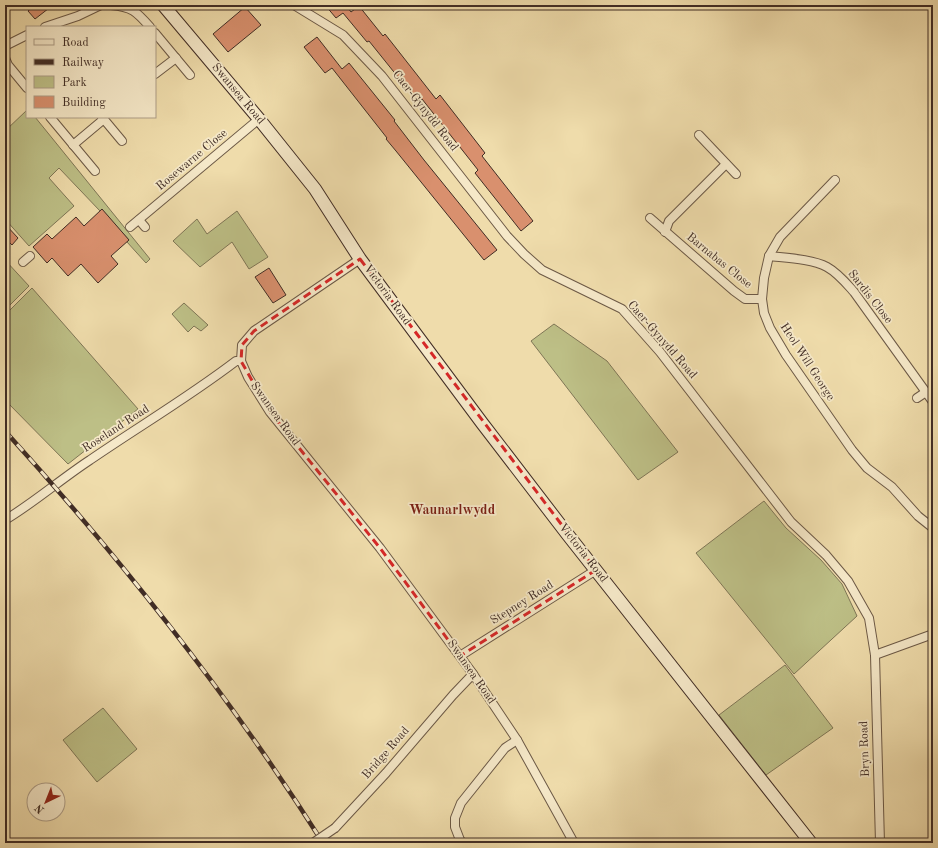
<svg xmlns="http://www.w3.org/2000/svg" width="938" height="848" viewBox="0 0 938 848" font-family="'Old Standard TT',serif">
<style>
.green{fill:#bdbf86;stroke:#7f7656}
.building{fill:#d9906e;stroke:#412d25}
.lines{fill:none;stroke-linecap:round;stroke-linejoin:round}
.minor-casing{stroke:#6c5946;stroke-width:10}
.secondary-casing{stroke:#412d25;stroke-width:14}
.minor{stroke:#f5e8c8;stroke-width:8}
.secondary{stroke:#f5e8c8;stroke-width:12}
.rail-casing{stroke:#412d25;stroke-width:4.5}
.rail{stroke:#f5e8c8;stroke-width:3;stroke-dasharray:9;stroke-linecap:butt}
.minor-bridge-casing{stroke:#6c5946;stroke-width:10;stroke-linecap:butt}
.minor-bridge{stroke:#f5e8c8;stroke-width:8}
.marked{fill:none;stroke:#d62828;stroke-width:3;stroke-dasharray:8 5;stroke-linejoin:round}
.labels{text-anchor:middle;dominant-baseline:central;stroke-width:3.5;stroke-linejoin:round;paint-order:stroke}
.street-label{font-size:12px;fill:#412d25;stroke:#f5e8c8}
.quarter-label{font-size:14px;font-weight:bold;fill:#7a1f14;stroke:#f5e8c8}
</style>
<rect width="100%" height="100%" fill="#efdcab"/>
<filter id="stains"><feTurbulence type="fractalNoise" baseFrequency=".005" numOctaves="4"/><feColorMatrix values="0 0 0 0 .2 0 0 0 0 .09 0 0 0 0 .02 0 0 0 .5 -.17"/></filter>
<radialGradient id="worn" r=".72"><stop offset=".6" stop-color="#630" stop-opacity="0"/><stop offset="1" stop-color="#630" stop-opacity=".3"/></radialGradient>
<g class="green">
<polygon points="27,110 27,117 35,117 150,259 146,263 127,242 129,240 102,210 100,211 59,168 49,178 74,206 29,246 5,219 5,131"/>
<polygon points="237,211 268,257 249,269 232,242 200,267 173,241 197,219 207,234"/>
<polygon points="5,260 29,286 5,310"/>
<polygon points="32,288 138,409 68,464 5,400 5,315"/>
<polygon points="184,303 208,325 201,331 194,326 188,332 172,314"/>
<polygon points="554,324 607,361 678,452 638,480 531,341"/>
<polygon points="764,501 786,528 821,560 842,584 857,616 794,674 696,553"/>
<polygon points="785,665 833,728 766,775 719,715"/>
<polygon points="103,708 137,749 97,782 63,740"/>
</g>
<g class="building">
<polygon points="35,5 53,5 35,19 28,11"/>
<polygon points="325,5 352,5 348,8 351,12 359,6 383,36 385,34 436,99 440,95 485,153 482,156 533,221 521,231 475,173 478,170 422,99 418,102 369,41 367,42 343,13 336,18"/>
<polygon points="245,7 261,25 228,52 213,34"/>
<polygon points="317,37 342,69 349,63 395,120 394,121 424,160 497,250 484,260 396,151 386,139 387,138 332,68 325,73 304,47"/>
<polygon points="102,209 129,240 111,256 118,264 98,283 81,264 68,276 52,258 47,263 33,247 47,234 52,239 76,217 84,226"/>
<polygon points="5,224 18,238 12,245 5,238"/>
<polygon points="269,268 286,295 273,303 255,277"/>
</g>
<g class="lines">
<g class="minor-casing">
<g id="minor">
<path d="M111,5C132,7 136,11 150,27"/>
<polyline points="294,5 343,35 382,76 507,236 524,254 542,270 622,309 660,352 791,522 826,555 848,581 869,618 875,655 880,843"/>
<polyline points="45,27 78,16 101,5"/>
<polyline points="155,33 190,75"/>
<polyline points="5,46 27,35"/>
<polyline points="5,58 8,65 27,88"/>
<polyline points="155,74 176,58"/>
<polyline points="50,117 95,171"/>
<polyline points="102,117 122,141"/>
<polyline points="699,135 736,174"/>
<polyline points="73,145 104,119"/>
<polyline points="835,180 780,237 769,256 764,278 762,299 764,313 770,328 786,355 852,450 867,468 892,487 918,516 933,528"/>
<polyline points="650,218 734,291 745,299 762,299"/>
<polyline points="139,220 145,227"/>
<polyline points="130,227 259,119"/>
<polyline points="665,232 669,221 726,164"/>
<path d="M769,256C786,258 812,259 827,267C838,273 846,283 854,292L933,402"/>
<polyline points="360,259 254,331 242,345 241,361 248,377 270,412 380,548 473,674 517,740 574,843"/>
<polyline points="23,262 30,256"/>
<polyline points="917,398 926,392"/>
<path d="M5,520C35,502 61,479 90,460C138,427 189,397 236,361H241"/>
<polyline points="875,655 933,634"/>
<polyline points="460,656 596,570"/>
<polyline points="335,828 386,773 453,695 473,674"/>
<polyline points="463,843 460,840 455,827 455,818 461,803 505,748 517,740"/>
</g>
</g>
<g class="secondary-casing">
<polyline id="secondary" points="163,5 259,119 315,189 360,259 482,423 568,535 811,843"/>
</g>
<use href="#minor" class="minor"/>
<use href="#secondary" class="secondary"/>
<g class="rail-casing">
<path id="rail" d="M5,431C121,559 230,696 323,843"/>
</g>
<use href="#rail" class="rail"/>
<g class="minor-bridge-casing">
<polyline id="minor-bridge" points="313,843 335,828"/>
</g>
<use href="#minor-bridge" class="minor-bridge"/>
</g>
<path class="marked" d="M360,259L596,570L460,656L380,548L270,412L241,361L242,345L254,331Z"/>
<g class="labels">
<g class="street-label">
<text transform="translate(238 94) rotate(50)">Swansea Road</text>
<text transform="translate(425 111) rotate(52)">Caer-Gynydd Road</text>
<text transform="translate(192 160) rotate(-40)">Rosewarne Close</text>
<text transform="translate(719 261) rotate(39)">Barnabas Close</text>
<text transform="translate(387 295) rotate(54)">Victoria Road</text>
<text transform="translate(870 297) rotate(52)">Sardis Close</text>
<text transform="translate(662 340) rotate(49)">Caer-Gynydd Road</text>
<text transform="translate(807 362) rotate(57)">Heol Will George</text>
<text transform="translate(275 414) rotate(54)">Swansea Road</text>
<text transform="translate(116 429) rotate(-33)">Roseland Road</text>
<text transform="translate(583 553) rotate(52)">Victoria Road</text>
<text transform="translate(522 603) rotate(-32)">Stepney Road</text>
<text transform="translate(471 672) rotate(55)">Swansea Road</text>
<text transform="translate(865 749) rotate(-92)">Bryn Road</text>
<text transform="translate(386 753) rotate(-49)">Bridge Road</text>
</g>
<g class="quarter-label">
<text x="452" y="510">Waunarlwydd</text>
</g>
</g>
<rect width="938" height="848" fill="none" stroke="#efdcab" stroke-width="20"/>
<rect x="6" y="6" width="926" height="836" fill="none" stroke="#412d25" stroke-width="2"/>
<rect x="10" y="10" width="918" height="828" fill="none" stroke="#412d25"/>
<rect x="26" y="26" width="130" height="92" fill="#f5e8c8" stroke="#ad9d87"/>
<rect x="34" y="39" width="20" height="6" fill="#f5e8c8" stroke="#ad9d87"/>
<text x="62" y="46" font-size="12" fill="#412d25">Road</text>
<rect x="34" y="59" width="20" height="6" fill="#412d25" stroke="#ad9d87"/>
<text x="62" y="66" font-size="12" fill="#412d25">Railway</text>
<rect x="34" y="76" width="20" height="12" fill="#bdbf86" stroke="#ad9d87"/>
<text x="62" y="86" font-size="12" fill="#412d25">Park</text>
<rect x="34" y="96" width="20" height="12" fill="#d9906e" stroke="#ad9d87"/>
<text x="62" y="106" font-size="12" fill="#412d25">Building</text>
<g transform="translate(46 802) rotate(223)"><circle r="19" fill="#f5e8c8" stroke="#ad9d87"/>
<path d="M0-3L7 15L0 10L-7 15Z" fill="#8f2418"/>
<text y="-6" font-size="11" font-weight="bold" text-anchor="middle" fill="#412d25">N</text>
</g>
<rect width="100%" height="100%" filter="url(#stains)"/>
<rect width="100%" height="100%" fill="url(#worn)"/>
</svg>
